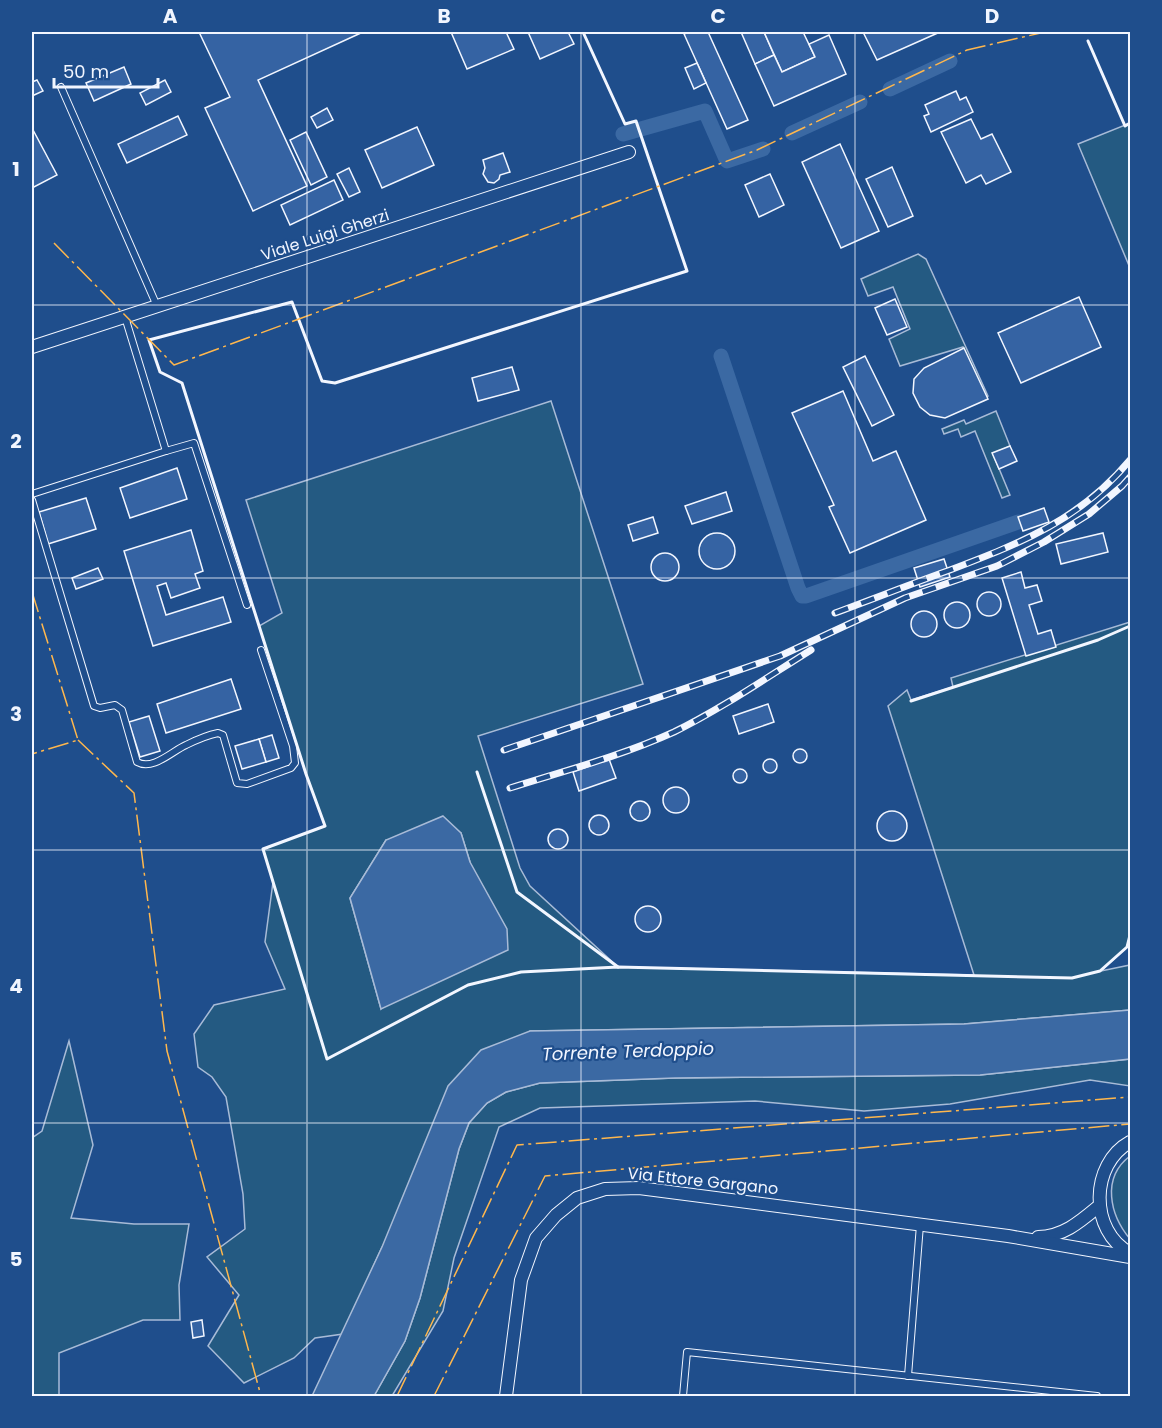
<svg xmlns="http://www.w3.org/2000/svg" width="1162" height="1428" viewBox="0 0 1162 1428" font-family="Poppins,sans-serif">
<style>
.green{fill:#245a82;stroke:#a8bbd7;stroke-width:1.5;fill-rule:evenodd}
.water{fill:#3b69a3;stroke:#a8bbd7;stroke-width:1.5}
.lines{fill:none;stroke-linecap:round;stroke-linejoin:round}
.canal{stroke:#3b69a3;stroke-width:15}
.building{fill:#3563a3;stroke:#f2f6ff;stroke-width:1.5}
.service-casing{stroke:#f2f6ff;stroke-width:8}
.minor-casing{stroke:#f2f6ff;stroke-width:14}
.service{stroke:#1f4e8c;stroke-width:6}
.minor{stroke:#1f4e8c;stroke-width:12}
.rail-casing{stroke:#f2f6ff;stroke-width:7}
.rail{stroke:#1f4e8c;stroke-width:4.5;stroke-dasharray:14;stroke-linecap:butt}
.wall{stroke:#f2f6ff;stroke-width:3}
.power{stroke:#ffb74d;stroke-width:1.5;stroke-dasharray:21 4.5 3 4.5;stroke-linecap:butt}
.grid{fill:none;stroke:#f2f6ff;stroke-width:1.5;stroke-opacity:0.55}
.labels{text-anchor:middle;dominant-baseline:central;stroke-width:4.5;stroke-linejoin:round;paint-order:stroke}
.street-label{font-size:16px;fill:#f2f6ff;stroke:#1f4e8c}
.water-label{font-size:18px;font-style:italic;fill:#f2f6ff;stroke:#1f4e8c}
.neatline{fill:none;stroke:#f2f6ff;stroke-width:2}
.grid-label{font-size:20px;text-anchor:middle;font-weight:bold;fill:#f2f6ff}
</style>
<rect width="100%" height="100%" fill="#1f4e8c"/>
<g class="green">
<polygon points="1130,123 1130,268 1078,144"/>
<polygon points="918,254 926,259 988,396 986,398 963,347 900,366 889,339 910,329 893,287 868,296 861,279"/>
<path d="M551,401L643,684L478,736L520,868L530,886L618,967L974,975L888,706L907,690L911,700L953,687L951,678L1130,622V935L1127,947L1101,971L1130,965V1010L964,1024L530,1031L382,1247L343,1334L315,1338L294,1358L244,1383L208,1346L239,1295L207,1257L245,1229L243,1194L226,1097L212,1077L198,1067L194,1034L214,1005L285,989L265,942L273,882L263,849L325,826L306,774L259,626L282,613L246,500ZM461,833L470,862L381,1009L350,898L386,840Z"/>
<polygon points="996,411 1010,446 993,454 1010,495 1002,498 975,431 961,437 958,429 944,434 942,429 964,420 966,424"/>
<polygon points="69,1041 93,1145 71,1218 134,1224 189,1224 179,1285 180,1320 143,1320 59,1353 59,1396 32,1396 32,1138 42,1131"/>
<polygon points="1130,1059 1130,1086 1090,1080 950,1104 864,1111 755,1101 540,1108 499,1127 454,1258 443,1311 392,1396 374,1396 405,1341 420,1298 459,1149 469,1123 487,1103 506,1092 540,1083 675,1078 980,1075"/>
<path d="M1130,1156V1239C1110,1215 1101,1178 1130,1156Z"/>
</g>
<g class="water">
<polygon points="443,816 461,833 470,862 507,929 508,950 381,1009 350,898 386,840"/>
<polygon points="1130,1010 1130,1059 980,1075 675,1078 540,1083 506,1092 487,1103 469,1123 459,1149 420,1298 405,1341 374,1396 312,1396 382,1247 448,1086 481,1050 530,1031 964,1024"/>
</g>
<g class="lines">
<g class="canal">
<polyline points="890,89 950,61"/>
<polyline points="792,133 860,102"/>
<polyline points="623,134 705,111 727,161 763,149"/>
<polyline points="721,356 798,588 802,596 806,596 1018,522"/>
</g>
</g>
<g class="building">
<polygon points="199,32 363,32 258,80 307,186 253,211 205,108 230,97"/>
<polygon points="451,32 506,32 514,49 467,69"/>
<polygon points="528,32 568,32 574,44 540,59"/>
<polygon points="689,32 708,32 748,120 727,129 684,34"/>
<polygon points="741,32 764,32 774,55 755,64"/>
<polygon points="764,32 803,32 815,57 782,72"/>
<polygon points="863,32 940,32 877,60"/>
<polygon points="829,35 846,74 774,106 755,64 774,55 782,72 815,57 809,44"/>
<polygon points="697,63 706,83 694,89 685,68"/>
<polygon points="124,67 131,84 94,101 86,83"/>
<polygon points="37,80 43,91 32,96 32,82"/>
<polygon points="165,80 171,92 146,105 140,93"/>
<polygon points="956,91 960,100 966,97 973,112 931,132 924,116 929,114 925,105"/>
<polygon points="327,108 333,120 317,128 311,117"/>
<polygon points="178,116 187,135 127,163 118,144"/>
<polygon points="971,119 981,139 992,134 1011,172 986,184 981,175 966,183 941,132"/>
<polygon points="417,127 434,165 382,188 365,150"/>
<polygon points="32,128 57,175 32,188"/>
<polygon points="306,132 327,177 311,185 290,140"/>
<polygon points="840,144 879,231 841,248 802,162"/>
<polygon points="503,153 510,172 500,175 499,179 494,183 488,182 483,174 485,168 483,160"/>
<polygon points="892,167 913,216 888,227 866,179"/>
<polygon points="349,168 360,192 349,197 337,174"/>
<polygon points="770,174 784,205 759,217 745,185"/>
<polygon points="334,180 343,200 290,225 281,205"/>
<polygon points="1079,297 1101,347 1021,383 998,333"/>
<polygon points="895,299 907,327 887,335 875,308"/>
<polygon points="964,348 988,399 945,418 930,415 920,407 913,393 914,379 924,368"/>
<polygon points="865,356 894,415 872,426 843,367"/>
<polygon points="512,367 519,390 478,401 472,378"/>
<polygon points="843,391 873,461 896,451 926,520 850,553 829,507 834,505 792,413"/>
<polygon points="1010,446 1017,461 999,469 992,453"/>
<polygon points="177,468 187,499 130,518 120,488"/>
<polygon points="726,492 732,511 692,524 685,506"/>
<polygon points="86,498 96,529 48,544 39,512"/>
<polygon points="1044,508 1049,522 1023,531 1018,517"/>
<polygon points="653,517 658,533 633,541 628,525"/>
<polygon points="191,530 203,571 195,574 200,588 171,598 166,583 157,586 166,615 223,597 231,622 153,646 124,551"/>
<circle cx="717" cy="551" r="18"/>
<polygon points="1103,533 1108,552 1061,564 1056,544"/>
<circle cx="665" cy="567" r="14"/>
<polygon points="944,559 950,577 920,587 914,568"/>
<polygon points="98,568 103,579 76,589 72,578"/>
<polygon points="1021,572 1025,588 1037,585 1042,601 1029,605 1038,634 1051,630 1056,647 1026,656 1002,578"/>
<circle cx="989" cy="604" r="12"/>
<circle cx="957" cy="615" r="13"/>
<circle cx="924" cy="624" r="13"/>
<polygon points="231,679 241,709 166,733 157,704"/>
<polygon points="768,704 774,722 739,734 733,716"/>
<polygon points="149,716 160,751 140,757 129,722"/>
<polygon points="272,735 279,758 266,762 259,739"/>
<polygon points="259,739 266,762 242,769 235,746"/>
<circle cx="800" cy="756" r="7"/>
<circle cx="770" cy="766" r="7"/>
<polygon points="609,759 616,778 579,791 573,772"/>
<circle cx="740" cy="776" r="7"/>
<circle cx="676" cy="800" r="13"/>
<circle cx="640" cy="811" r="10"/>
<circle cx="892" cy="826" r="15"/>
<circle cx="599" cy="825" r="10"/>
<circle cx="558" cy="839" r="10"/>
<circle cx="648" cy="919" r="13"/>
<polygon points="202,1320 204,1336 193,1338 191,1322"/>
</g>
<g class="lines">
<g class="service-casing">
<g id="service">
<polyline points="61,87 157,306"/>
<polyline points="125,317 166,451 194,443 247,605"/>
<polyline points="32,494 166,451"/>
<path d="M32,500L94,706L100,708L115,705L122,710L137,762C153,771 172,751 186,745C196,740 208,735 218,733L223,735L237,783L247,784L291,768L295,763L293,746L261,650"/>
<polyline points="908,1376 920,1225"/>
<polyline points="683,1396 687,1352 1097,1396"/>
</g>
</g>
<g class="minor-casing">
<g id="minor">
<polyline points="32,347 629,152"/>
<path d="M1130,1142C1090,1164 1089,1231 1130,1253"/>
<path d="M1038,1237C1063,1237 1081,1221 1099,1206"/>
<polyline points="506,1396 521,1280 536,1238 556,1215 577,1198 605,1189 639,1188 1008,1236 1130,1257"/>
</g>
</g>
<use href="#service" class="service"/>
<use href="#minor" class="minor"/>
<g class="rail-casing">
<g id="rail">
<path d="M835,613C873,599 911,584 950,570C1021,543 1080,520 1130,460"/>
<polyline points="504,750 780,656 905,598 997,566 1044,542 1089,514 1122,486 1130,477"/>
<path d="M510,788C564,771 621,756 674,732C721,709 766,678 811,650"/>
</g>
</g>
<use href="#rail" class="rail"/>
<g class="wall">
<polyline points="583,32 625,124 636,121 687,271 335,383 322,381 292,302 149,340 160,372 182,383 306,774 325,826 263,849 327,1059 468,985 521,972 618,967 1072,978 1100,971 1127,947 1130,935"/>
<polyline points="1088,41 1125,126 1130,123"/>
<polyline points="911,701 1098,640 1130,626"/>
<polyline points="477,772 517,892 618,967"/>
</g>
<g class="power">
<polyline points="54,243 174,365 757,150 967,50 1045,32"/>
<polyline points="32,592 78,740 32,754"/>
<polyline points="78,740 134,793 167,1051 261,1396"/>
<polyline points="397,1396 517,1145 1130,1097 1130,1096"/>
<polyline points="434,1396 545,1176 1130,1124"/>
</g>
</g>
<path class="grid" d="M307,32V1396M581,32V1396M855,32V1396M32,305H1130M32,578H1130M32,850H1130M32,1123H1130"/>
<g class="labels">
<g class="street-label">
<text transform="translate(325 235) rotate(-18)">Viale Luigi Gherzi</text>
<text transform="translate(703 1181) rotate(6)">Via Ettore Gargano</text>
</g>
<g class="water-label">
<text transform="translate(628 1051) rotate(-2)">Torrente Terdoppio</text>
</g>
</g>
<rect width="1162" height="1428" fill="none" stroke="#1f4e8c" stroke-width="66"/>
<path d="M54 78v9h104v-9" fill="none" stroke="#f2f6ff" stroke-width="3"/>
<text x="63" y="78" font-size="18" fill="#f2f6ff" stroke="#1f4e8c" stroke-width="4.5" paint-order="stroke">50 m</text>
<rect x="33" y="33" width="1096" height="1362" class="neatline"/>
<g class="grid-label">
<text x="170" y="23">A</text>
<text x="444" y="23">B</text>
<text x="718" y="23">C</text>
<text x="992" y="23">D</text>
<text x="16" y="176">1</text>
<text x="16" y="448">2</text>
<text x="16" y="721">3</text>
<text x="16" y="993">4</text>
<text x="16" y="1266">5</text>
</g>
</svg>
